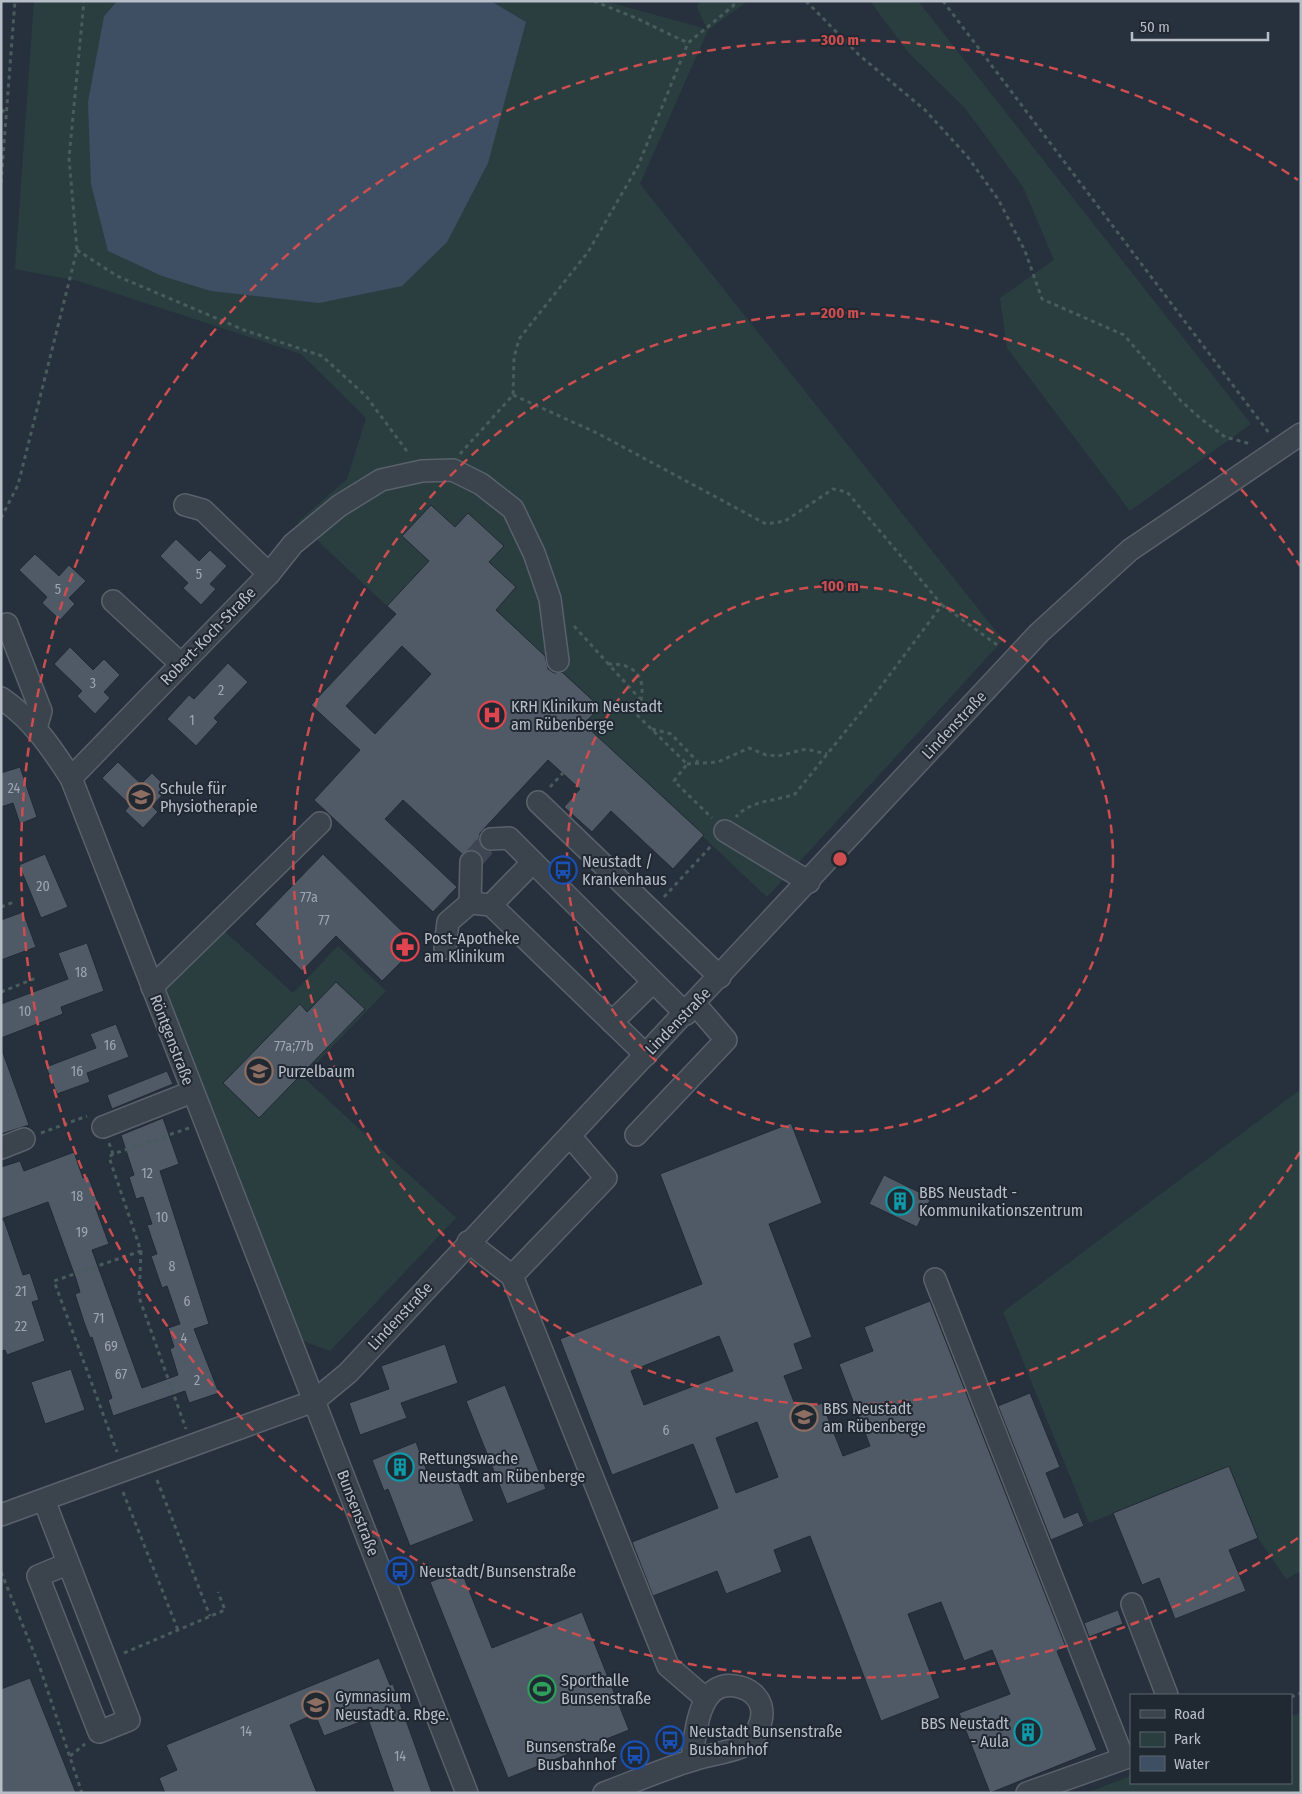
<svg xmlns="http://www.w3.org/2000/svg" width="1302" height="1794" viewBox="0 0 1302 1794" font-family="'Fira Sans Condensed',sans-serif">
<style>
.green{fill:#2a3e3f}
.water{fill:#3e4f64}
.building{fill:#505a67;stroke:#222a34;fill-rule:evenodd}
.lines{fill:none;stroke-linecap:round;stroke-linejoin:round}
.minor-tunnel{stroke:#3d4652;stroke-width:21;stroke-dasharray:21 11;stroke-linecap:butt}
.minor-casing{stroke:#59616b;stroke-width:24}
.path{stroke:#495b5d;stroke-width:3;stroke-dasharray:4 4;stroke-linecap:butt}
.minor{stroke:#3b434d;stroke-width:21}
.ring{fill:none;stroke:#ce4e50;stroke-width:2.5;stroke-dasharray:9 6}
.labels{text-anchor:middle;dominant-baseline:central;stroke-width:4;stroke-linejoin:round;paint-order:stroke}
.number-label{font-size:14px;fill:#9da5b0}
.street-label{font-size:16px;fill:#b7bec8;stroke:#202832}
.poi-label{font-size:16px;fill:#b7bec8;stroke:#202832;text-anchor:start}
.centre{fill:#ce4e50;stroke:#202832;stroke-width:2.5}
.ring-label{font-size:15px;text-anchor:middle;font-weight:bold;fill:#ce4e50;stroke:#202832;stroke-width:4;stroke-linejoin:round;paint-order:stroke}
</style>
<rect width="100%" height="100%" fill="#27313d"/>
<g class="green">
<polygon points="34,1 117,1 104,16 525,22 491,1 604,1 707,29 697,7 700,1 748,1 708,30 640,184 1003,640 767,897 584,724 600,707 496,610 516,587 489,562 503,546 468,513 455,527 431,505 402,536 429,561 387,606 298,522 347,479 366,418 301,354 78,281 15,269"/>
<polygon points="870,1 918,1 1251,424 1130,511 1007,348 1000,298 1054,260 1023,187 965,108 908,52"/>
<polygon points="224,931 293,993 338,946 386,991 303,1077 456,1218 330,1351 298,1339 163,988"/>
<polygon points="1301,1089 1301,1571 1286,1579 1258,1538 1229,1466 1089,1523 1003,1312"/>
<polygon points="1301,1713 1301,1793 1086,1793 1131,1776 1131,1783 1291,1783 1291,1716"/>
</g>
<polygon class="water" points="117,1 491,1 526,22 488,163 447,242 402,286 319,303 211,291 162,276 108,251 91,184 88,102 104,16"/>
<g class="building">
<path d="M431,505L455,527L468,513L504,546L489,562L516,587L496,610L545,656L548,669L554,673L562,672L600,707L584,724L704,835L673,869L611,811L592,832L564,807L580,789L548,760L480,833L479,839L481,846L492,851L483,861L477,851L471,850L462,854L403,800L385,819L457,887L433,912L314,800L360,750L311,705L396,614L387,606L429,561L402,536ZM402,646L431,674L375,734L346,706Z"/>
<polygon points="176,539 199,561 210,550 227,566 210,584 216,589 201,605 183,588 188,583 160,556"/>
<polygon points="35,554 59,576 69,565 86,581 69,598 75,604 60,620 42,603 47,597 19,570"/>
<polygon points="70,647 93,670 104,659 120,675 104,692 110,698 95,714 77,696 82,691 54,664"/>
<polygon points="228,663 248,682 214,718 218,722 196,746 167,719 189,695 194,699"/>
<polygon points="118,762 141,784 152,773 168,789 152,806 158,812 143,828 125,811 130,805 102,778"/>
<polygon points="20,767 37,817 20,824 13,803 1,807 1,773"/>
<polygon points="45,854 68,907 41,918 19,865"/>
<polygon points="323,854 417,946 382,981 336,936 302,971 255,924"/>
<polygon points="23,912 36,947 1,960 1,920"/>
<polygon points="87,943 104,991 61,1007 63,1014 1,1038 1,1004 68,979 58,953"/>
<polygon points="336,982 365,1009 259,1118 223,1083 300,1004 307,1012"/>
<polygon points="116,1024 129,1057 87,1073 90,1082 57,1094 46,1067 96,1048 90,1034"/>
<polygon points="1,1053 3,1053 29,1125 1,1134"/>
<polygon points="167,1071 173,1084 112,1109 107,1095"/>
<polygon points="163,1118 179,1164 160,1171 209,1324 194,1329 219,1393 189,1403 185,1391 113,1416 108,1400 112,1398 92,1337 90,1338 84,1322 75,1294 80,1292 76,1279 48,1202 1,1219 1,1167 20,1161 24,1171 74,1152 83,1178 88,1176 99,1205 95,1206 109,1244 92,1250 142,1388 178,1375 170,1349 174,1347 168,1328 180,1324 167,1286 162,1288 151,1256 157,1254 147,1225 152,1224 143,1197 136,1199 129,1177 134,1175 121,1135"/>
<path d="M791,1123L822,1203L769,1224L812,1337L794,1344L803,1369L784,1376L798,1412L822,1403L843,1456L870,1446L839,1364L873,1351L864,1327L930,1301L1066,1647L1057,1651L1097,1750L990,1793L959,1713L1010,1694L992,1650L964,1661L941,1602L908,1614L940,1698L881,1721L810,1536L774,1550L782,1572L726,1594L717,1571L653,1596L632,1542L718,1508L693,1444L612,1475L560,1339L702,1284L660,1174ZM719,1336L733,1371L644,1405L631,1371ZM757,1422L778,1477L736,1493L716,1438Z"/>
<polygon points="884,1175 931,1198 917,1227 869,1204"/>
<polygon points="1,1220 4,1220 23,1275 30,1273 39,1300 32,1302 45,1341 7,1355 5,1350 1,1351"/>
<polygon points="445,1344 458,1383 401,1403 407,1418 360,1435 349,1403 389,1389 381,1366"/>
<polygon points="71,1369 85,1410 45,1424 31,1382"/>
<polygon points="505,1385 546,1489 507,1504 466,1401"/>
<polygon points="1030,1393 1060,1467 1046,1473 1064,1518 1078,1512 1084,1526 1051,1540 998,1406"/>
<polygon points="416,1442 431,1482 455,1473 474,1521 410,1546 388,1489 384,1491 372,1460"/>
<polygon points="1229,1466 1258,1538 1229,1550 1246,1591 1175,1619 1159,1578 1142,1585 1113,1513"/>
<polygon points="461,1570 492,1648 582,1612 629,1730 508,1778 430,1582"/>
<polygon points="1118,1610 1123,1624 1089,1637 1084,1623"/>
<polygon points="379,1658 390,1685 393,1684 432,1793 394,1793 368,1719 324,1736 315,1714 290,1725 317,1793 165,1793 159,1778 177,1770 166,1745"/>
<polygon points="30,1678 76,1793 1,1793 1,1689"/>
</g>
<g class="lines">
<polyline class="minor-tunnel" points="471,862 491,839"/>
<g class="minor-casing">
<g id="minor">
<polyline points="269,574 293,544 339,506 381,480 422,471 453,470 481,484 513,509 534,553 550,599 558,661"/>
<polyline points="113,601 181,664"/>
<polyline points="7,624 41,711 36,728"/>
<path d="M1,698C32,719 51,747 71,778L467,1793"/>
<polyline points="71,778 269,574 203,510 185,505"/>
<polyline points="538,802 720,977"/>
<polyline points="725,831 809,882"/>
<polyline points="491,839 509,838 533,862"/>
<polyline points="470,903 471,862"/>
<polyline points="445,948 448,922 470,903 491,905"/>
<polyline points="152,987 320,823"/>
<polyline points="612,1022 653,982"/>
<polyline points="646,1055 491,905 533,862 686,1014"/>
<polyline points="103,1127 192,1092"/>
<polyline points="636,1135 726,1040 695,1004"/>
<polyline points="1,1148 24,1139"/>
<polyline points="468,1242 512,1276 668,1666 705,1698"/>
<polyline points="512,1276 606,1178 570,1136"/>
<polyline points="935,1279 1123,1758"/>
<polyline points="44,1500 129,1720 99,1732 38,1576 67,1564"/>
<polyline points="1,1515 314,1401 348,1373 1039,633 1130,550 1301,434"/>
<polyline points="1132,1604 1167,1695"/>
<path d="M604,1793C634,1782 663,1769 693,1760C708,1755 726,1753 741,1747C755,1740 765,1721 761,1706C758,1696 749,1689 740,1687C698,1675 695,1734 692,1760"/>
<polyline points="1027,1793 1131,1756"/>
</g>
</g>
<g class="path">
<polyline points="594,1 638,19 688,43"/>
<polyline points="806,1 859,55 925,110 967,156 998,199 1025,251 1042,299 1124,335 1181,401 1200,418 1225,437 1251,444"/>
<polyline points="943,1 1269,433"/>
<polyline points="1,110 6,112"/>
<polyline points="1,183 15,1"/>
<polyline points="77,250 117,276 244,330 322,356 366,396 409,454"/>
<path d="M513,395L597,433L766,524L785,521L833,489L847,492L942,605L870,701L795,794C777,801 750,800 736,817"/>
<polyline points="460,454 513,395 514,358 519,339 588,252 638,166 688,43 733,6 736,1"/>
<polyline points="1,518 18,485 77,250 69,158 84,1"/>
<polyline points="942,605 1000,647"/>
<polyline points="574,626 641,700 632,710 687,764 674,781 712,818"/>
<path d="M608,664C633,663 646,675 641,700"/>
<polyline points="652,729 671,734 698,762"/>
<polyline points="687,764 718,762 749,748 766,755 778,756 806,749 827,754"/>
<polyline points="550,787 563,773"/>
<polyline points="664,897 713,844"/>
<polyline points="1,907 16,901"/>
<polyline points="1,992 36,978"/>
<polyline points="41,1133 87,1116"/>
<polyline points="109,1143 113,1154 189,1128"/>
<polyline points="113,1154 109,1157 141,1251 54,1281 117,1452"/>
<polyline points="141,1251 139,1297 186,1429"/>
<polyline points="157,1480 210,1616"/>
<polyline points="123,1492 178,1630"/>
<polyline points="1,1572 39,1665 82,1793"/>
<polyline points="124,1653 225,1610 218,1592"/>
<polyline points="1291,1697 1301,1693"/>
<polyline points="70,1756 85,1744"/>
</g>
<use href="#minor" class="minor"/>
</g>
<g class="ring">
<circle cx="840" cy="859" r="273"/>
<path d="M1300 1152A546 546 0 1 1 1300 566"/>
<path d="M1298 1538A819 819 0 1 1 1298 180"/>
</g>
<defs>
<g id="hospital-ring" transform="scale(1.4375)"><circle r="9.5" fill="#202832" stroke="#e0444e" stroke-width="1.5"/><path d="M-5-5h3v3.5h4V-5h3V5h-3V1.5h-4V5h-3Z" fill="#e0444e"/></g>
<g id="school-ring" transform="scale(1.4375)"><circle r="9.5" fill="#202832" stroke="#8d6e63" stroke-width="1.5"/><path d="M0-5L7-2L0 1L-7-2ZM-4 1L0 2.5L4 1V4Q0 6-4 4Z" fill="#8d6e63"/></g>
<g id="bus-ring" transform="scale(1.4375)"><circle r="9.5" fill="#202832" stroke="#1a4fb4" stroke-width="1.5"/><path d="M-5-6H5V4H4V6H2V4H-2V6H-4V4H-5ZM-3.5-4V0h7V-4ZM-3.5 1.2v1.5H-2V1.2ZM2 1.2v1.5H3.5V1.2Z" fill="#1a4fb4"/></g>
<g id="pharmacy-ring" transform="scale(1.4375)"><circle r="9.5" fill="#202832" stroke="#e0444e" stroke-width="1.5"/><path d="M-2-6h4v4h4v4h-4v4h-4v-4h-4v-4h4Z" fill="#e0444e"/></g>
<g id="building-ring" transform="scale(1.4375)"><circle r="9.5" fill="#202832" stroke="#0f9aa8" stroke-width="1.5"/><path d="M-4-6H4V6H1V3H-1V6H-4ZM-2.5-4.3h1.7v1.8h-1.7ZM.8-4.3h1.7v1.8H.8ZM-2.5-1h1.7V.8h-1.7ZM.8-1h1.7V.8H.8Z" fill="#0f9aa8"/></g>
<g id="stadium-ring" transform="scale(1.4375)"><circle r="9.5" fill="#202832" stroke="#2e9e5b" stroke-width="1.5"/><path d="M0-5a6.5 5 0 1 0 0 10a6.5 5 0 1 0 0-10ZM-3.5-1.8h7v3.6h-7Z" fill="#2e9e5b"/></g>
</defs>
<g fill-rule="evenodd">
<use href="#hospital-ring" x="492" y="715"/>
<use href="#school-ring" x="141" y="797"/>
<use href="#bus-ring" x="563" y="870"/>
<use href="#pharmacy-ring" x="405" y="947"/>
<use href="#school-ring" x="259" y="1071"/>
<use href="#building-ring" x="900" y="1201"/>
<use href="#school-ring" x="804" y="1417"/>
<use href="#building-ring" x="400" y="1467"/>
<use href="#bus-ring" x="400" y="1571"/>
<use href="#stadium-ring" x="542" y="1689"/>
<use href="#school-ring" x="316" y="1705"/>
<use href="#building-ring" x="1028" y="1732"/>
<use href="#bus-ring" x="670" y="1740"/>
<use href="#bus-ring" x="635" y="1755"/>
</g>
<g class="labels">
<g class="number-label">
<text x="199" y="574">5</text>
<text x="58" y="589">5</text>
<text x="93" y="683">3</text>
<text x="221" y="690">2</text>
<text x="192" y="720">1</text>
<text x="14" y="788">24</text>
<text x="43" y="886">20</text>
<text x="309" y="897">77a</text>
<text x="324" y="920">77</text>
<text x="81" y="972">18</text>
<text x="25" y="1011">10</text>
<text x="110" y="1045">16</text>
<text x="294" y="1046">77a;77b</text>
<text x="77" y="1071">16</text>
<text x="147" y="1173">12</text>
<text x="77" y="1196">18</text>
<text x="162" y="1217">10</text>
<text x="82" y="1232">19</text>
<text x="172" y="1266">8</text>
<text x="21" y="1291">21</text>
<text x="187" y="1301">6</text>
<text x="99" y="1318">71</text>
<text x="21" y="1326">22</text>
<text x="184" y="1338">4</text>
<text x="111" y="1346">69</text>
<text x="121" y="1374">67</text>
<text x="197" y="1380">2</text>
<text x="666" y="1430">6</text>
<text x="246" y="1731">14</text>
<text x="400" y="1756">14</text>
</g>
<g class="street-label">
<text transform="translate(208 636) rotate(-46)">Robert-Koch-Straße</text>
<text transform="translate(954 725) rotate(-47)">Lindenstraße</text>
<text transform="translate(678 1021) rotate(-46)">Lindenstraße</text>
<text transform="translate(172 1040) rotate(69)">Röntgenstraße</text>
<text transform="translate(400 1316) rotate(-47)">Lindenstraße</text>
<text transform="translate(358 1513) rotate(69)">Bunsenstraße</text>
</g>
<g class="poi-label">
<text x="511" y="706">KRH Klinikum Neustadt<tspan x="511" dy="18">am Rübenberge</tspan></text>
<text x="160" y="788">Schule für<tspan x="160" dy="18">Physiotherapie</tspan></text>
<text x="582" y="861">Neustadt /<tspan x="582" dy="18">Krankenhaus</tspan></text>
<text x="424" y="938">Post-Apotheke<tspan x="424" dy="18">am Klinikum</tspan></text>
<text x="278" y="1071">Purzelbaum</text>
<text x="919" y="1192">BBS Neustadt -<tspan x="919" dy="18">Kommunikationszentrum</tspan></text>
<text x="823" y="1408">BBS Neustadt<tspan x="823" dy="18">am Rübenberge</tspan></text>
<text x="419" y="1458">Rettungswache<tspan x="419" dy="18">Neustadt am Rübenberge</tspan></text>
<text x="419" y="1571">Neustadt/Bunsenstraße</text>
<text x="561" y="1680">Sporthalle<tspan x="561" dy="18">Bunsenstraße</tspan></text>
<text x="335" y="1696">Gymnasium<tspan x="335" dy="18">Neustadt a. Rbge.</tspan></text>
<text x="1009" y="1723" text-anchor="end">BBS Neustadt<tspan x="1009" dy="18">- Aula</tspan></text>
<text x="689" y="1731">Neustadt Bunsenstraße<tspan x="689" dy="18">Busbahnhof</tspan></text>
<text x="616" y="1746" text-anchor="end">Bunsenstraße<tspan x="616" dy="18">Busbahnhof</tspan></text>
</g>
</g>
<circle cx="840" cy="859" r="8" class="centre"/>
<g class="ring-label">
<text x="840" y="45">300 m</text>
<text x="840" y="318">200 m</text>
<text x="840" y="591">100 m</text>
</g>
<rect width="1302" height="1794" fill="none" stroke="#b7bec8" stroke-width="5"/>
<rect x="1130" y="1694" width="162" height="90" fill="#202832" stroke="#5c646e"/>
<rect x="1140" y="1710" width="25" height="8" fill="#3b434d" stroke="#5c646e"/>
<text x="1174" y="1719" font-size="15" fill="#b7bec8">Road</text>
<rect x="1140" y="1732" width="25" height="15" fill="#2a3e3f" stroke="#5c646e"/>
<text x="1174" y="1744" font-size="15" fill="#b7bec8">Park</text>
<rect x="1140" y="1756" width="25" height="15" fill="#3e4f64" stroke="#5c646e"/>
<text x="1174" y="1769" font-size="15" fill="#b7bec8">Water</text>
<path d="M1132 32v8h136v-8" fill="none" stroke="#b7bec8" stroke-width="2.5"/>
<text x="1140" y="32" font-size="15" fill="#b7bec8" stroke="#202832" stroke-width="4" paint-order="stroke">50 m</text>
</svg>
